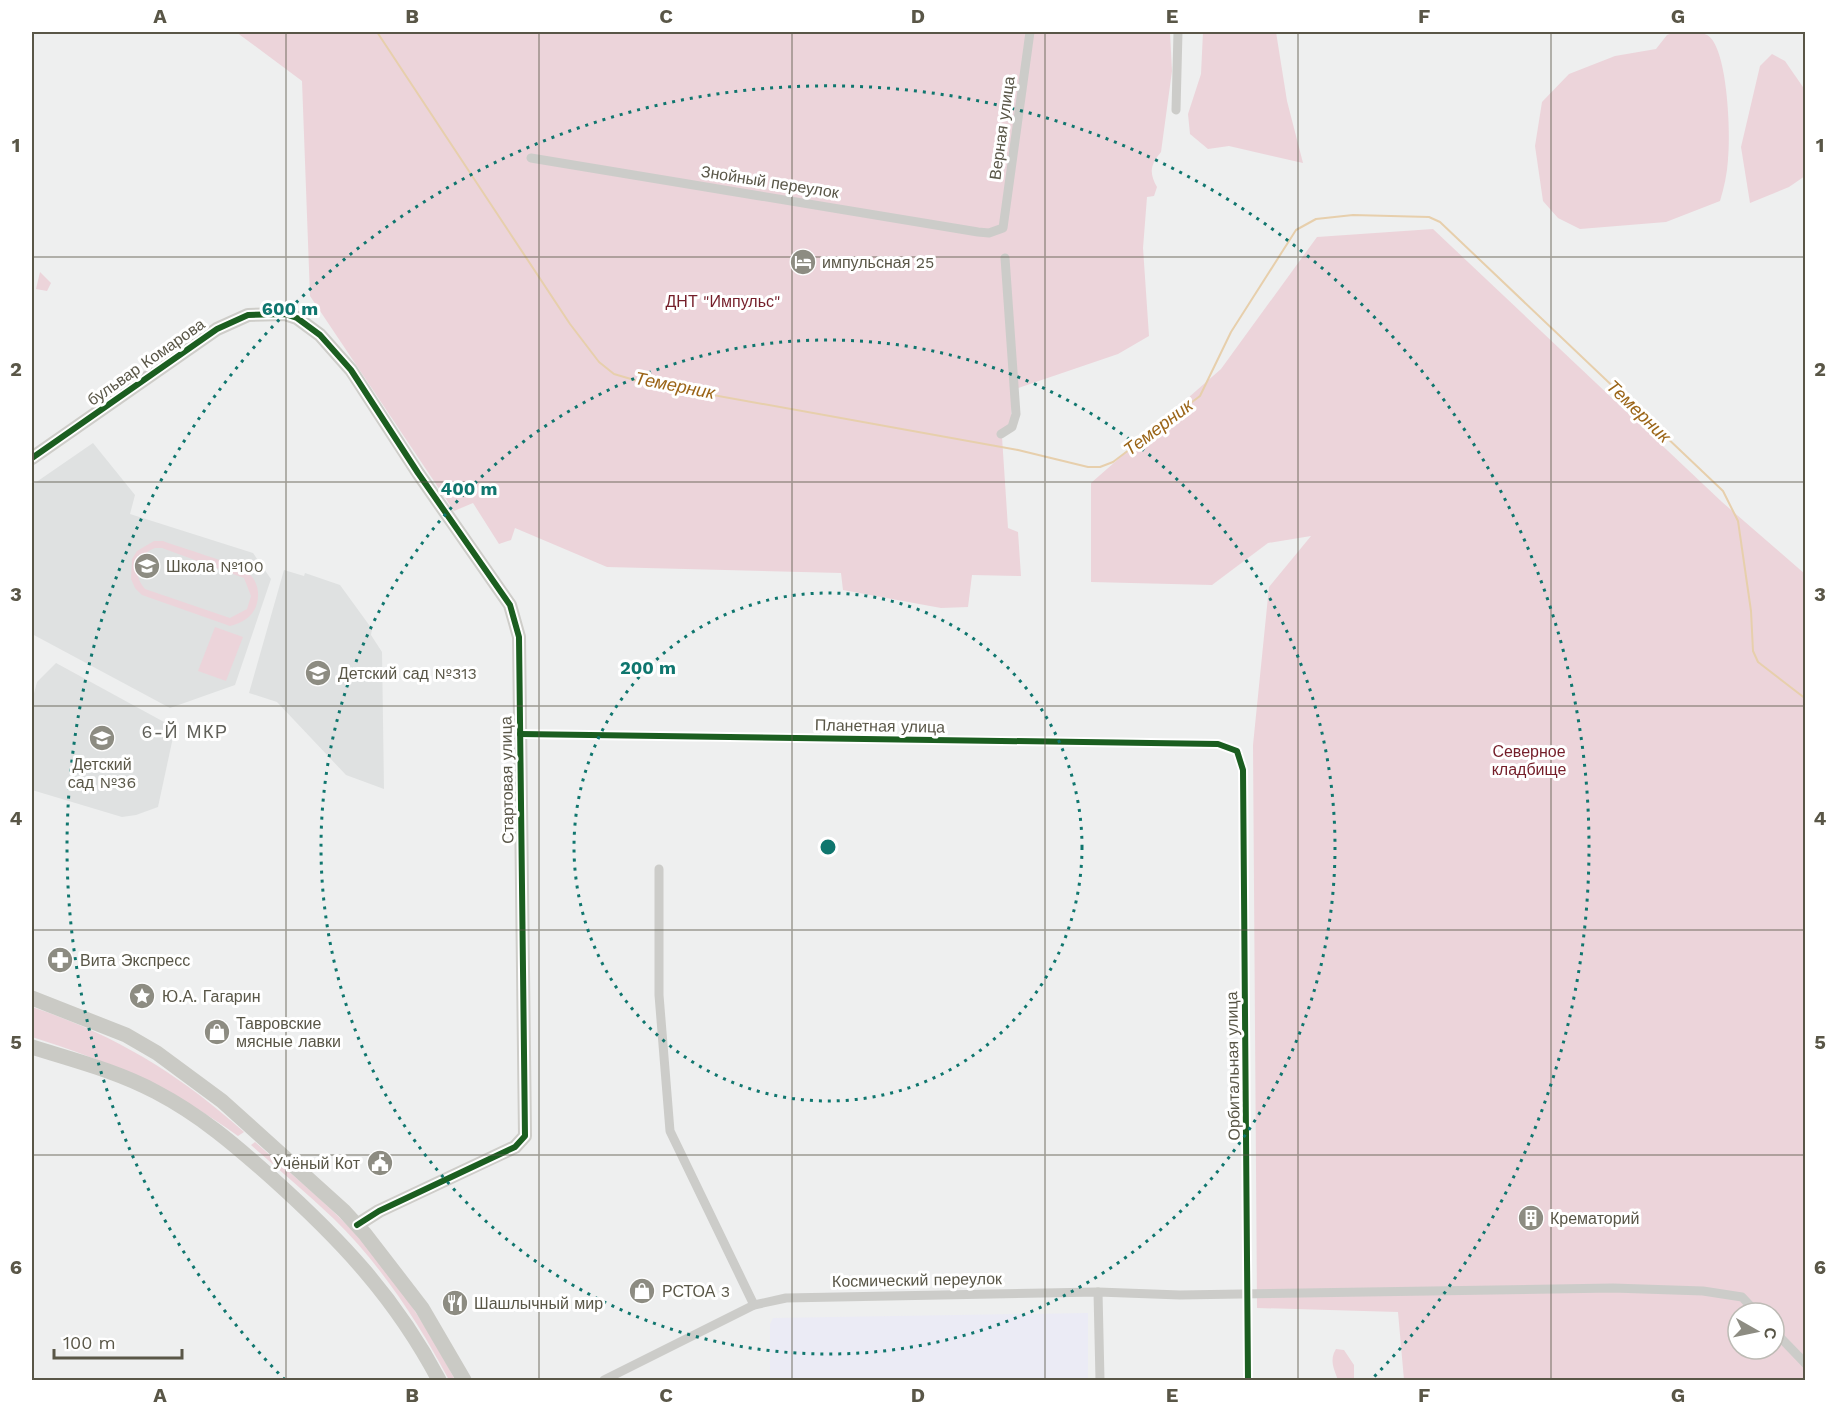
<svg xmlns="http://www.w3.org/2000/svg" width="1837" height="1412" viewBox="0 0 1837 1412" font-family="'Work Sans',sans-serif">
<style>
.commercial{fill:#ebebf5}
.education{fill:#dfe1e1}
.green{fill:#ecd4da;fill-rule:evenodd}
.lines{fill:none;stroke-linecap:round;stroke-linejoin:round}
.stream{stroke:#e7cfac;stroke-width:2}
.street{stroke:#ccccc9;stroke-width:9}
.secondary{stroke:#cecdc9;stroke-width:14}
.primary{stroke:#cacac5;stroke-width:15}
.cycleway-casing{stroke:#fff;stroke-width:10}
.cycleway{stroke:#1b5e20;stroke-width:6}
.grid{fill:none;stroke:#595647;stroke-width:1.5;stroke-opacity:0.55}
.ring{fill:none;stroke:#0f766e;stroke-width:3;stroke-dasharray:3 6}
.labels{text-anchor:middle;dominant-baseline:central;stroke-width:6;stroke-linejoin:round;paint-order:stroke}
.street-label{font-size:16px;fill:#595647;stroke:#fff}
.poi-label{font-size:16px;fill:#595647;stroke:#fff;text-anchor:start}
.park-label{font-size:16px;fill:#741e29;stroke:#fff}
.water-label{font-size:18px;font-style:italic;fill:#9b6518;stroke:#fff}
.neighbourhood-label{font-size:18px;letter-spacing:1.5px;fill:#61615a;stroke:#fff}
.centre{fill:#0f766e;stroke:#fff;stroke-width:3}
.ring-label{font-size:18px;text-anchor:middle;font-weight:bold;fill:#0f766e;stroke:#fff;stroke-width:6;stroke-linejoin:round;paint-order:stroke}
.neatline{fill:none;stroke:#595647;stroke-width:2}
.grid-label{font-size:20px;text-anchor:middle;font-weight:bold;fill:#595647}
</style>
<rect width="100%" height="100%" fill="#eeefef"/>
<polygon class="commercial" points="1088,1313 1088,1380 770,1380 770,1324 773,1318"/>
<g class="education">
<polygon points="93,443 135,495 130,514 253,553 271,579 235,685 170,708 32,634 32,485"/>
<polygon points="284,570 304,576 305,573 340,585 372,629 371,635 382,652 384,789 346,775 277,702 249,693"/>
<polygon points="56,663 175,728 158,807 136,815 122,817 32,790 32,701 37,682"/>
</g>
<g class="green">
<path d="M236,32H1170L1172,71L1161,152C1150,165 1149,173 1157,187L1154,196L1147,197L1143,248L1149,336L1118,354L1012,390L1011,428L1002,437L1008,528L1018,532L1021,576L972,575L968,607L941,608L843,590L841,573L607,567L515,528L511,540L499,544L473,503L454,511L310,296L302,81Z"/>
<polygon points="1203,32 1276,32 1287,101 1303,163 1229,146 1208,149 1190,134 1188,114 1201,74"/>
<path d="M1675,32C1685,31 1697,30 1707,35C1728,46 1731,137 1728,160C1727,174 1724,188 1720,201L1666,222L1580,229L1558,218L1543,201L1535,146L1542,102L1569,74L1615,56L1656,49L1667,35Z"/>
<polygon points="1772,54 1785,61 1805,90 1805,176 1789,187 1750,203 1741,147 1760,66"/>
<path d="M1433,229L1722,502L1805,574V1380H1404L1398,1312L1257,1308L1253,745L1269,587L1311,536L1268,543L1212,585L1091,582V483L1221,369L1317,237ZM1738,1313H1774V1349H1738Z"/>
<polygon points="40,272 51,283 47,291 36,289"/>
<path d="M154,541H163C181,548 235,563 248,573C257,580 260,592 257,603C254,616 243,623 230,626L142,595L135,588L131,579L132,559L137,551ZM155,548H162L244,578L251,596L247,609L230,618L145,589C132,574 136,555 155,548Z"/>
<polygon points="215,627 243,637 226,681 198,671"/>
<path d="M32,1007C115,1035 178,1073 244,1132L238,1136C175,1090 106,1060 32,1037Z"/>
<path d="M255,1142C282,1166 311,1190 338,1216C386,1262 424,1321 455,1380H449C419,1323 381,1265 334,1219C307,1193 279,1170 251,1145Z"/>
<path d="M1336,1349L1344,1350L1354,1365V1380H1338C1334,1369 1329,1360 1336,1349Z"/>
</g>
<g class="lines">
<polyline class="stream" points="377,32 570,324 599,362 614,374 641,382 1018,450 1088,467 1100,467 1113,462 1200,396 1231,332 1296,230 1316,219 1353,215 1429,217 1440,222 1723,491 1738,521 1751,611 1753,651 1758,662 1806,699"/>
<g class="street">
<polyline points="1176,110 1178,32"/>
<polyline points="531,158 978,232 989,233 1003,228 1030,32"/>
<polyline points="1001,434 1012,427 1016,414 1005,258"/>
<polyline points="520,734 1218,744 1237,751 1243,770 1248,1380"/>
<polyline points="659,869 659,995 670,1131 754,1305"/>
<polyline points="1098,1292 1100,1380"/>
<polyline points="1774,1331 1806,1364"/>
<polyline points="604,1380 754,1305 786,1298 1098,1292 1180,1295 1613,1288 1703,1291 1742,1297 1757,1313"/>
</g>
<polyline class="secondary" points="32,458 217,329 248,315 285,314 297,318 320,335 351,370 418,473 510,605 519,637 525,1136 515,1147 379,1211 357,1225"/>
<g class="primary">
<polyline points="32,998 126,1035 157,1053 222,1101 344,1211 365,1234 422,1308 464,1380"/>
<path d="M32,1047C73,1060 117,1071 156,1092C200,1115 235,1145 272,1178C341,1240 395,1297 439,1380"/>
</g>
<g class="cycleway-casing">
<g id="cycleway">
<polyline points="32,458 217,329 248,315 285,314 297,318 320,335 351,370 418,473 510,605 519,637 525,1136 515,1147 379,1211 357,1225"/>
<polyline points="520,734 1218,744 1237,751 1243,770 1248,1380"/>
</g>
</g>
<use href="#cycleway" class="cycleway"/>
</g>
<path class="grid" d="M286,32V1380M539,32V1380M792,32V1380M1045,32V1380M1298,32V1380M1551,32V1380M32,257H1806M32,482H1806M32,706H1806M32,930H1806M32,1155H1806"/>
<g class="ring">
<circle cx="828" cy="847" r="254"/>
<circle cx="828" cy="847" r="507"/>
<path d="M285 1380A761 761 0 1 1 1371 1380"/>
</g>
<defs>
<g id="hotel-disc" transform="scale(1.35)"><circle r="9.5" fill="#8d8c82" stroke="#fff"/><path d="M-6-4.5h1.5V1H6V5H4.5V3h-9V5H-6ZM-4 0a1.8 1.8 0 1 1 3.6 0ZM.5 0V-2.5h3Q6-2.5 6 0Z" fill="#fff"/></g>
<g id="school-disc" transform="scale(1.35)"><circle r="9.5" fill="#8d8c82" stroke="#fff"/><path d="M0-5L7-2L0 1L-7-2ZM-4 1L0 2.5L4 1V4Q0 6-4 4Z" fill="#fff"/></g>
<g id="pharmacy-disc" transform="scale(1.35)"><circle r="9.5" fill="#8d8c82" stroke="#fff"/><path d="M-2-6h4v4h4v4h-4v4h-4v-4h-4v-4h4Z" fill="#fff"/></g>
<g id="sight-disc" transform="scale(1.35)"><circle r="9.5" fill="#8d8c82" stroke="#fff"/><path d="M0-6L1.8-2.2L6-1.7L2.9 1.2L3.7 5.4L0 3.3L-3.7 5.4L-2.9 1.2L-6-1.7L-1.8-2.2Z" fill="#fff"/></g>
<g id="shop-disc" transform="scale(1.35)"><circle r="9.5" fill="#8d8c82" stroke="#fff"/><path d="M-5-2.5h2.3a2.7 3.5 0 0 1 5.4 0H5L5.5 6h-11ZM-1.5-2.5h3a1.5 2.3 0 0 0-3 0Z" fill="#fff"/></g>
<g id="civic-disc" transform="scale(1.35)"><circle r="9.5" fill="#8d8c82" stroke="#fff"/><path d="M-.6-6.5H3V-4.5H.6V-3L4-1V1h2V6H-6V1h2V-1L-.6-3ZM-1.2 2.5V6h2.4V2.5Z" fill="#fff"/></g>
<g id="building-disc" transform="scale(1.35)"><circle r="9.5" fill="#8d8c82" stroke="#fff"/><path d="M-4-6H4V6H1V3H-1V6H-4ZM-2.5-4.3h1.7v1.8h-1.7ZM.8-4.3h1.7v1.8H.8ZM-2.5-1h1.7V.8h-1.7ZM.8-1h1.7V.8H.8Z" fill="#fff"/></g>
<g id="restaurant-disc" transform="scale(1.35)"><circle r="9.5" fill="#8d8c82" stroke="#fff"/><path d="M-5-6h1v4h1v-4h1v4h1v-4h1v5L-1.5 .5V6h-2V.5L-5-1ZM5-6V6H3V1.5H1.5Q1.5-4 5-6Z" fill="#fff"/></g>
</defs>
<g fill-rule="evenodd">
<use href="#hotel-disc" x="803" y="262"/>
<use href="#school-disc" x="147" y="566"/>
<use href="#school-disc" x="318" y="673"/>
<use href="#school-disc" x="102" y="738"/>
<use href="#pharmacy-disc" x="60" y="960"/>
<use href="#sight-disc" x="142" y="996"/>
<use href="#shop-disc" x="217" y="1032"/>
<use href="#civic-disc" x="380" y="1163"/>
<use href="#building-disc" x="1531" y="1218"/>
<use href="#shop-disc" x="642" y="1291"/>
<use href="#restaurant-disc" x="455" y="1303"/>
</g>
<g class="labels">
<g class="street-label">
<text transform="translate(1002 128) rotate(-82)">Верная улица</text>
<text transform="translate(770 182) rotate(9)">Знойный переулок</text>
<text transform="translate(146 362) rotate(-35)">бульвар Комарова</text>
<text transform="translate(880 726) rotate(1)">Планетная улица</text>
<text transform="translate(507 780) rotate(-91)">Стартовая улица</text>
<text transform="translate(1233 1066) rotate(-91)">Орбитальная улица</text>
<text transform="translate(917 1280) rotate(-1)">Космический переулок</text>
</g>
<g class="poi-label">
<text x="822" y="262">импульсная 25</text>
<text x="166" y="566">Школа №100</text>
<text x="338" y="673">Детский сад №313</text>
<text x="102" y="764" text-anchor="middle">Детский<tspan x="102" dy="18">сад №36</tspan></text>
<text x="80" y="960">Вита Экспресс</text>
<text x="162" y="996">Ю.А. Гагарин</text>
<text x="236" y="1023">Тавровские<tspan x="236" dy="18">мясные лавки</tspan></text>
<text x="360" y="1163" text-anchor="end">Учёный Кот</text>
<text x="1550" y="1218">Крематорий</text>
<text x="662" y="1291">РСТОА 3</text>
<text x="474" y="1303">Шашлычный мир</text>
</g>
<g class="park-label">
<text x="723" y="301">ДНТ "Импульс"</text>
<text x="1529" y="751">Северное<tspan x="1529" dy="18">кладбище</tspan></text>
</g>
<g class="water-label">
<text transform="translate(675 385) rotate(11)">Темерник</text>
<text transform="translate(1639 411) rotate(44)">Темерник</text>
<text transform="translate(1158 427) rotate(-37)">Темерник</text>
</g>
<g class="neighbourhood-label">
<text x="185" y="731">6-Й МКР</text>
</g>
</g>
<circle cx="828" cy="847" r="9" class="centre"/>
<g class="ring-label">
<text x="290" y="315">600 m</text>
<text x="469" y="495">400 m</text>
<text x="648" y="674">200 m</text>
</g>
<rect width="1837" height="1412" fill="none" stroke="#ffffff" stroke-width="66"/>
<g transform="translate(1756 1331) rotate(99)"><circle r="28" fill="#ffffff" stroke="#bdbbb5" stroke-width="1.5"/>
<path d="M0-4.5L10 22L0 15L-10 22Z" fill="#8d8c82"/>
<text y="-9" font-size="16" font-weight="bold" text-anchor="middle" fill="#595647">С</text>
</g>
<path d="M54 1349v9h128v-9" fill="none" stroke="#595647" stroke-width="3"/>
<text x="63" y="1349" font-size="18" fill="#595647" stroke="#ffffff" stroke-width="4.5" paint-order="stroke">100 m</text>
<rect x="33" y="33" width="1771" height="1346" class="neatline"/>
<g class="grid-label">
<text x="160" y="23">A</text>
<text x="412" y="23">B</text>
<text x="666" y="23">C</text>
<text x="918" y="23">D</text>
<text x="1172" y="23">E</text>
<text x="1424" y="23">F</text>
<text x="1678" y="23">G</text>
<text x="16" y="152">1</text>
<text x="1820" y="152">1</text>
<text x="16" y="376">2</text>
<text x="1820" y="376">2</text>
<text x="16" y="601">3</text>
<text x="1820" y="601">3</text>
<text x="16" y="825">4</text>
<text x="1820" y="825">4</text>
<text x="16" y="1049">5</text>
<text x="1820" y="1049">5</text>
<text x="16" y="1274">6</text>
<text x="1820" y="1274">6</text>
<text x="160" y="1402">A</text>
<text x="412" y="1402">B</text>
<text x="666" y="1402">C</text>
<text x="918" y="1402">D</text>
<text x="1172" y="1402">E</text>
<text x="1424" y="1402">F</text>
<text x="1678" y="1402">G</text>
</g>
</svg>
